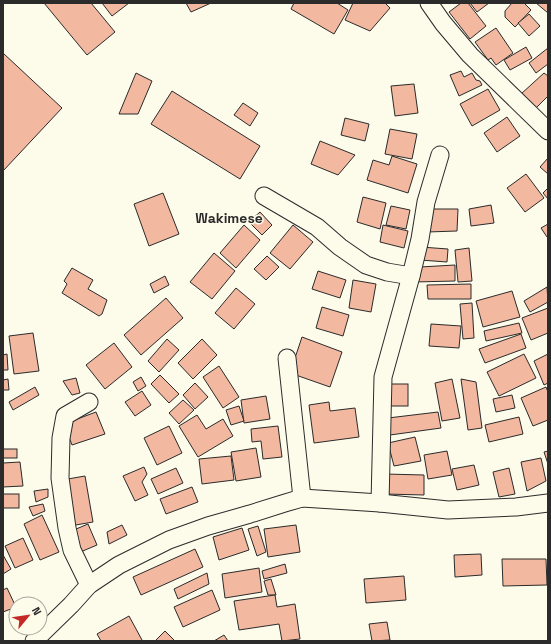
<svg xmlns="http://www.w3.org/2000/svg" width="551" height="644" viewBox="0 0 551 644" font-family="'Space Grotesk',sans-serif">
<style>
.building{fill:#f2b8a0;stroke:#2b2b2b}
.lines{fill:none;stroke-linecap:round;stroke-linejoin:round}
.minor-casing{stroke:#2b2b2b;stroke-width:19}
.minor{stroke:#fdfbea;stroke-width:17}
.labels{text-anchor:middle;dominant-baseline:central;stroke-width:3;stroke-linejoin:round;paint-order:stroke}
.quarter-label{font-size:14px;font-weight:bold;fill:#2b2b2b;stroke:#fdfbea}
</style>
<rect width="100%" height="100%" fill="#fdfbea"/>
<g class="building">
<polygon points="44,3 91,3 115,32 87,55"/>
<polygon points="102,3 129,3 112,16"/>
<polygon points="186,3 211,3 191,12"/>
<polygon points="294,3 337,3 348,10 334,34 291,9"/>
<polygon points="353,3 385,3 390,8 370,31 345,20"/>
<polygon points="461,3 468,3 486,26 470,39 449,12"/>
<polygon points="470,3 489,3 477,12"/>
<polygon points="512,3 524,3 531,10 515,27 505,17 505,11"/>
<polygon points="536,3 548,3 548,13"/>
<polygon points="529,14 540,26 529,36 518,23"/>
<polygon points="496,28 513,53 496,65 491,58 488,60 475,42"/>
<polygon points="526,47 532,58 510,70 504,60"/>
<polygon points="548,48 548,64 536,73 529,63"/>
<polygon points="3,53 62,108 3,171"/>
<polygon points="461,71 464,77 472,73 476,80 480,81 482,85 459,96 450,75"/>
<polygon points="136,73 152,81 138,114 119,114"/>
<polygon points="544,73 548,76 548,96 535,109 521,94"/>
<polygon points="414,84 418,113 395,116 391,86"/>
<polygon points="488,89 500,110 472,126 460,104"/>
<polygon points="172,91 260,146 240,179 151,124"/>
<polygon points="243,103 258,113 250,126 234,115"/>
<polygon points="507,117 520,136 497,152 484,133"/>
<polygon points="345,118 369,124 365,141 341,135"/>
<polygon points="390,129 417,134 412,159 385,154"/>
<polygon points="320,141 355,155 338,175 311,164"/>
<polygon points="392,156 417,164 408,193 367,180 373,160 389,165"/>
<polygon points="548,158 548,174 540,167"/>
<polygon points="526,174 544,198 525,212 507,188"/>
<polygon points="548,188 548,199 543,193"/>
<polygon points="163,193 179,234 149,246 134,204"/>
<polygon points="363,197 386,203 380,229 357,222"/>
<polygon points="491,205 494,223 471,226 469,209"/>
<polygon points="391,206 410,210 406,229 386,225"/>
<polygon points="426,209 458,209 457,231 427,232"/>
<polygon points="260,212 272,225 262,235 249,222"/>
<polygon points="548,224 548,236 547,237 541,228"/>
<polygon points="244,225 260,240 236,268 220,253"/>
<polygon points="293,225 313,242 290,269 270,253"/>
<polygon points="383,225 408,231 404,248 380,242"/>
<polygon points="421,247 448,249 447,262 420,260"/>
<polygon points="469,248 472,281 458,282 455,250"/>
<polygon points="214,253 235,271 212,299 190,282"/>
<polygon points="267,256 279,267 266,280 254,269"/>
<polygon points="455,265 455,281 414,282 420,267"/>
<polygon points="72,268 93,280 88,289 107,300 102,314 99,316 62,293 67,284 64,281"/>
<polygon points="318,271 346,280 340,298 312,289"/>
<polygon points="165,276 169,285 154,293 150,284"/>
<polygon points="353,280 376,284 371,312 349,308"/>
<polygon points="471,284 471,299 428,299 427,285"/>
<polygon points="547,287 548,302 530,312 524,301"/>
<polygon points="236,288 255,304 234,329 215,313"/>
<polygon points="512,291 520,317 483,327 476,301"/>
<polygon points="166,298 183,318 141,355 124,335"/>
<polygon points="472,303 474,338 463,339 460,304"/>
<polygon points="322,307 349,315 343,336 316,328"/>
<polygon points="548,308 548,333 531,340 522,318"/>
<polygon points="519,323 522,333 486,341 484,331"/>
<polygon points="431,324 461,326 459,348 429,346"/>
<polygon points="33,333 39,371 14,374 9,336"/>
<polygon points="521,334 526,348 485,363 479,349"/>
<polygon points="302,337 342,352 330,387 290,373"/>
<polygon points="167,339 179,350 159,372 148,361"/>
<polygon points="202,339 217,355 193,379 178,363"/>
<polygon points="114,343 132,367 105,389 86,365"/>
<polygon points="7,354 8,370 3,370 3,355"/>
<polygon points="524,354 536,378 499,396 487,372"/>
<polygon points="548,354 548,383 544,385 534,361"/>
<polygon points="219,366 239,397 223,408 203,377"/>
<polygon points="160,375 179,394 169,403 151,384"/>
<polygon points="141,377 146,386 138,391 133,382"/>
<polygon points="76,378 80,393 72,395 63,381"/>
<polygon points="8,379 9,390 3,390 3,380"/>
<polygon points="452,379 460,418 442,421 435,383"/>
<polygon points="461,379 476,382 482,428 468,430"/>
<polygon points="195,383 208,397 195,409 183,395"/>
<rect x="388" y="384" width="20" height="22"/>
<polygon points="35,387 39,395 13,410 9,402"/>
<polygon points="546,387 548,392 548,420 533,426 521,398"/>
<polygon points="142,391 151,405 135,416 125,402"/>
<polygon points="512,395 515,408 496,412 493,399"/>
<polygon points="266,396 270,419 244,423 241,400"/>
<polygon points="183,400 194,410 179,424 169,413"/>
<polygon points="329,402 330,411 355,408 359,437 314,443 309,405"/>
<polygon points="239,406 244,421 231,425 226,410"/>
<polygon points="96,412 105,434 72,445 64,424"/>
<polygon points="438,412 441,428 390,435 388,418"/>
<polygon points="197,415 206,429 223,419 233,436 198,457 179,426"/>
<polygon points="519,417 523,434 489,442 485,425"/>
<polygon points="169,426 182,453 157,465 144,438"/>
<polygon points="278,426 282,457 263,459 261,441 252,442 251,429"/>
<polygon points="415,437 421,461 394,466 388,443"/>
<polygon points="256,448 261,477 236,481 231,452"/>
<rect x="3" y="449" width="14" height="9"/>
<polygon points="447,451 452,475 428,479 424,455"/>
<polygon points="548,451 548,464 544,452"/>
<polygon points="231,456 234,480 202,484 199,459"/>
<polygon points="541,458 546,481 527,491 521,462"/>
<polygon points="20,462 23,486 3,487 3,463"/>
<polygon points="474,465 479,485 457,490 452,469"/>
<polygon points="144,467 147,474 142,482 148,495 135,501 123,476"/>
<polygon points="176,468 183,483 158,494 151,479"/>
<polygon points="509,468 515,494 499,497 493,472"/>
<polygon points="385,474 424,475 424,495 385,494"/>
<polygon points="85,476 93,522 70,526 62,480"/>
<polygon points="192,487 198,502 166,514 160,499"/>
<polygon points="48,489 48,497 36,502 34,491"/>
<rect x="3" y="494" width="16" height="14"/>
<polygon points="43,504 45,511 33,516 29,507"/>
<polygon points="42,515 59,552 40,560 24,524"/>
<polygon points="88,524 97,545 78,553 69,532"/>
<polygon points="122,525 127,535 109,544 107,532"/>
<polygon points="296,525 300,552 268,557 264,529"/>
<polygon points="258,526 266,552 257,556 248,529"/>
<polygon points="242,528 249,550 219,560 213,537"/>
<polygon points="23,538 33,560 15,568 5,546"/>
<polygon points="195,549 203,567 141,595 133,577"/>
<polygon points="481,554 482,575 455,577 454,555"/>
<polygon points="3,555 11,569 3,574"/>
<polygon points="502,559 546,559 547,585 503,586"/>
<polygon points="285,564 287,573 264,579 262,571"/>
<polygon points="259,568 262,592 225,598 222,574"/>
<polygon points="207,573 209,584 178,599 174,589"/>
<polygon points="404,576 406,600 366,603 364,579"/>
<polygon points="271,579 276,595 268,595 264,581"/>
<polygon points="7,588 16,607 3,612 3,590"/>
<polygon points="212,590 220,610 183,627 174,607"/>
<polygon points="275,595 277,607 295,604 300,639 282,641 279,624 239,630 234,601"/>
<polygon points="129,616 142,640 141,641 101,641 97,634"/>
<polygon points="387,622 390,640 372,641 369,624"/>
<polygon points="165,631 175,641 155,641"/>
<polygon points="224,635 228,641 214,641"/>
</g>
<g class="lines">
<g class="minor-casing">
<g id="minor">
<polyline points="429,3 443,23 470,55 548,131"/>
<polyline points="264,196 317,227 340,247 366,265 387,272 411,276"/>
<polyline points="287,358 302,498"/>
<polyline points="89,402 65,416 61,438 60,478 67,528 72,550 89,585"/>
<polyline points="380,503 383,377 411,276 420,239 426,202 440,155"/>
<polyline points="34,641 71,605 89,585 119,565 169,540 208,526 250,514 285,503 302,498 380,503 448,510 516,507 548,503"/>
</g>
</g>
<use href="#minor" class="minor"/>
</g>
<g class="labels">
<g class="quarter-label">
<text x="229" y="218">Wakimese</text>
</g>
</g>
<rect width="551" height="644" fill="none" stroke="#2b2b2b" stroke-width="8"/>
<g transform="translate(28 616) rotate(61)"><circle r="19" fill="#fdfbea" stroke="#a9a89e"/>
<path d="M0-3L7 15L0 10L-7 15Z" fill="#c62828"/>
<text y="-6" font-size="11" font-weight="bold" text-anchor="middle" fill="#2b2b2b">N</text>
</g>
</svg>
